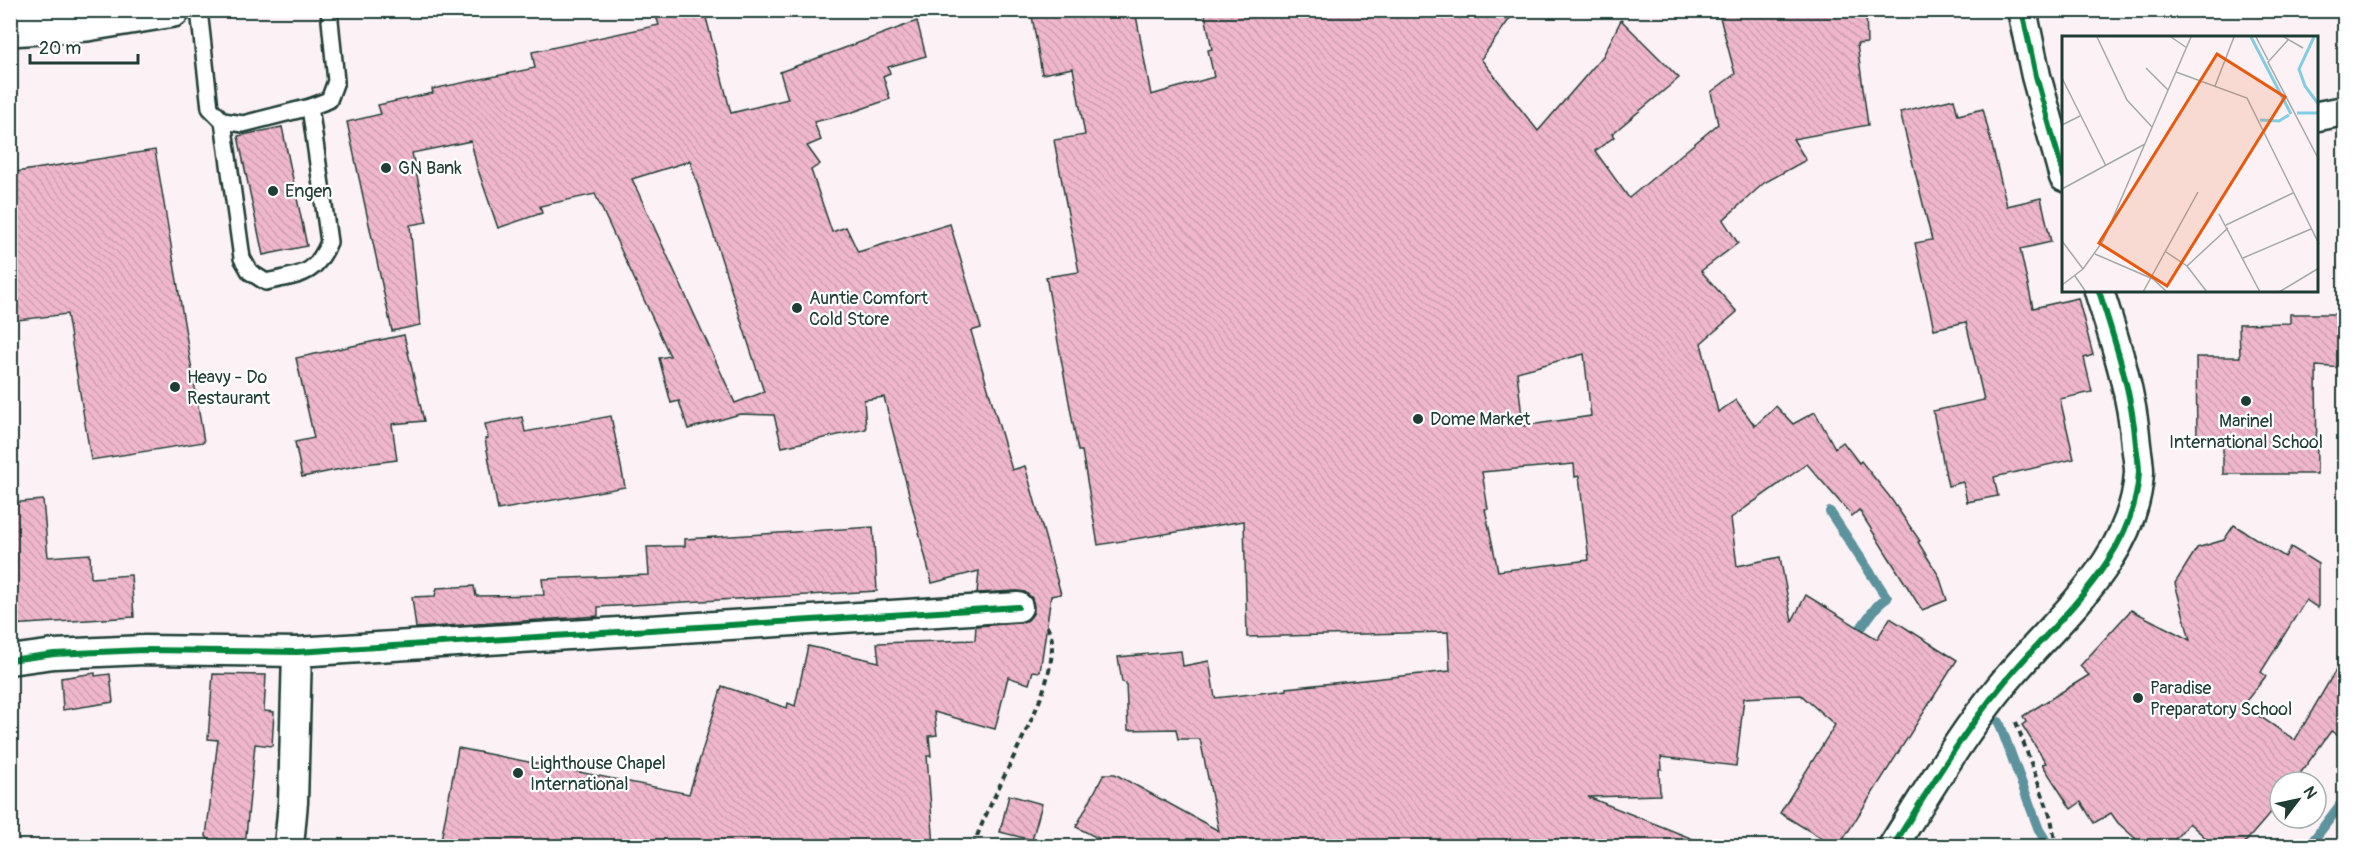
<svg xmlns="http://www.w3.org/2000/svg" width="2355" height="857" viewBox="0 0 2355 857" font-family="Pangolin,sans-serif">
<style>
.lines{fill:none;stroke-linecap:round;stroke-linejoin:round}
.stream{stroke:#5b939d;stroke-width:10}
.building{fill:url(#building-back-hatch);stroke:#1f3d34;stroke-width:1.5;fill-rule:evenodd}
.lane-casing{stroke:#1f3d34;stroke-width:20}
.street-casing{stroke:#1f3d34;stroke-width:33}
.secondary-casing{stroke:#1f3d34;stroke-width:38}
.path{stroke:#1f3d34;stroke-width:4;stroke-dasharray:6 4.5;stroke-linecap:butt}
.lane{stroke:#fff;stroke-width:15}
.street{stroke:#fff;stroke-width:28}
.secondary{stroke:#fff;stroke-width:33}
.cycleway-casing{stroke:#fff;stroke-width:10}
.cycleway{stroke:#00873e;stroke-width:6}
.poi-dot{fill:#1f3d34;stroke:#fff;stroke-width:2}
.labels{text-anchor:middle;dominant-baseline:central;stroke-width:4.5;stroke-linejoin:round;paint-order:stroke}
.poi-label{font-size:18px;fill:#1f3d34;stroke:#fff;text-anchor:start}
.inset-river{fill:none;stroke:#83cde3;stroke-width:3}
.inset-road{fill:none;stroke:#a4a9a8;stroke-width:1.5}
.view{fill:#e8590c;fill-opacity:0.15;stroke:#e8590c;stroke-width:3}
.inset-edge{fill:none;stroke:#1f3d34;stroke-width:3}
</style>
<defs>
<pattern id="building-back-hatch" width="6" height="6" patternUnits="userSpaceOnUse" patternTransform="scale(1.5)"><rect width="6" height="6" fill="#f0b7cc"/><path d="M-1 5l2 2M0 0l6 6M5-1l2 2" fill="none" stroke="#cd9eb0"/></pattern>
</defs>
<rect width="100%" height="100%" fill="#fcf1f5"/>
<filter id="ink" filterUnits="userSpaceOnUse"><feTurbulence type="fractalNoise" baseFrequency=".0167" numOctaves="2"/><feDisplacementMap in="SourceGraphic" scale="12" xChannelSelector="R" yChannelSelector="G"/><feConvolveMatrix kernelMatrix="1 2 1 2 8 2 1 2 1" color-interpolation-filters="sRGB"/></filter>
<g filter="url(#ink)">
<g class="lines">
<g class="stream">
<path d="M1830,512L1887,598C1875,604 1863,627 1853,639"/>
<polyline points="1999,722 2039,830 2049,846"/>
<polyline points="2309,846 2344,800"/>
</g>
</g>
<g class="building">
<path d="M654,10H704L731,113L788,99L780,72L917,21L926,56L888,67L890,73L883,76L890,99L847,114L814,122L821,140L807,146L820,164L811,170L832,232L846,227L858,252L950,224L981,328L971,331L1012,470L1025,466L1061,594L1051,596L1040,672L1033,671L1029,684L1008,677L995,729L934,712L937,735L929,736L931,756H927L934,846H440L458,748L689,794L722,686L787,708L788,703L795,706L808,646L879,662L877,643L975,640L976,626L1020,623L1028,620L1033,614L1034,607L1032,598L1025,592L1017,591L977,593L979,571L932,583L884,397L864,400L866,429L782,447L774,415L740,414L688,429L679,401L671,403L659,358L670,356L595,194L540,206L542,213L498,228L477,167L471,141L412,153L427,222L410,225L420,325L392,331L347,122L381,114L378,105L433,93L432,89L535,68L532,52L659,25ZM690,161L764,392L735,403L632,179Z"/>
<path d="M1031,10H1135L1151,95L1214,77L1208,50L1212,49L1204,10H1516L1481,59L1538,131L1603,56L1621,20L1679,78L1612,134L1614,137L1595,151L1629,198L1718,124L1711,92L1735,74L1718,10H1866L1867,43L1857,44L1868,125L1793,139L1806,160L1764,183L1723,220L1738,243L1701,271L1737,312L1701,343L1718,412L1736,400L1755,426L1776,406L1793,424L1815,412L1835,448L1843,442L1859,463L1861,461L1889,496L1920,541L1918,542L1939,576L1947,600L1922,610L1859,510L1852,516L1807,464L1731,518L1737,566L1780,557L1792,621L1806,595L1877,639L1890,618L1957,660L1839,846H1834L1780,813L1835,725L1801,695L1744,698L1736,766L1661,757L1662,769H1659L1660,795L1588,797L1708,845V846H1113L1076,827L1104,774H1115L1219,831L1200,739H1178L1176,729L1128,730L1126,683L1122,682L1118,657L1181,651L1183,666L1209,661L1215,698L1287,690L1286,688L1450,671L1448,632L1247,637L1244,521L1098,545L1082,451H1078L1046,277L1079,272L1054,140L1085,135L1073,68L1042,74ZM1584,354L1591,416L1523,426L1517,372ZM1574,464L1575,477L1579,476L1589,560L1498,571L1485,509H1488L1482,472Z"/>
<polygon points="1954,99 1958,115 1983,109 2007,206 2041,198 2051,242 2020,249 2033,308 2078,298 2093,355 2084,358 2092,392 2060,399 2074,459 1994,477 1998,496 1967,502 1963,482 1948,486 1933,411 1984,400 1966,322 1934,329 1915,243 1932,240 1900,112"/>
<polygon points="282,127 307,246 263,255 238,136"/>
<polygon points="155,150 204,442 91,460 67,314 10,321 10,173"/>
<polygon points="2290,314 2344,314 2344,368 2316,366 2317,474 2223,474 2223,436 2197,437 2196,357 2240,357 2239,324 2290,323"/>
<polygon points="404,335 424,421 392,424 397,460 365,464 302,477 295,442 314,438 296,358"/>
<polygon points="611,416 625,487 498,510 485,439 488,438 485,424 522,417 525,432"/>
<polygon points="43,500 48,557 90,554 91,578 131,575 134,617 10,625 10,503"/>
<polygon points="2234,525 2285,557 2291,547 2318,564 2318,608 2306,600 2261,672 2266,676 2243,705 2295,740 2344,656 2344,739 2331,731 2294,782 2280,782 2280,802 2242,846 2215,846 2189,823 2169,846 2144,846 2118,823 2111,813 2094,823 2081,802 2071,809 2042,764 2046,763 2022,725 2026,722 2023,716 2089,675 2080,666 2131,610 2190,640 2175,583 2197,548 2224,540"/>
<polygon points="873,527 877,591 598,607 598,616 416,628 412,597 435,596 437,588 474,586 476,596 544,595 542,579 649,575 647,547 685,546 685,539"/>
<polygon points="95,673 95,676 110,674 113,702 63,710 61,678"/>
<polygon points="213,674 266,675 264,711 274,712 272,746 255,744 245,846 213,846 206,836 218,740 208,739"/>
<polygon points="1009,795 1042,804 1032,840 1000,832"/>
</g>
<g class="lines">
<g class="lane-casing">
<g id="lane">
<polyline points="199,10 210,108 223,121 243,124 310,107 329,100 336,81 329,10"/>
<path d="M223,121L242,258L250,272L266,282C299,274 315,277 329,242L310,107"/>
</g>
</g>
<g class="street-casing">
<g id="street">
<polyline points="2022,10 2036,76 2064,177"/>
<polyline points="2318,116 2344,111"/>
<polyline points="10,660 54,654 144,650 297,652 1018,607"/>
<polyline points="289,846 293,802 297,652"/>
<path d="M1893,846C1928,791 1961,735 2002,685C2053,622 2135,560 2139,472C2139,463 2137,453 2136,445C2132,392 2115,341 2099,291"/>
</g>
</g>
<g class="secondary-casing">
<polyline id="secondary" points="10,29 87,24 173,10"/>
</g>
<g class="path">
<polyline points="2016,722 2051,818 2056,846"/>
<path d="M973,846C985,815 1000,785 1015,754C1031,720 1053,681 1052,642C1052,636 1049,630 1046,625"/>
</g>
<use href="#lane" class="lane"/>
<use href="#street" class="street"/>
<use href="#secondary" class="secondary"/>
<g class="cycleway-casing">
<g id="cycleway">
<polyline points="2022,10 2036,76 2064,177"/>
<polyline points="10,660 54,654 144,650 297,652 1018,607"/>
<path d="M1893,846C1928,791 1961,735 2002,685C2053,622 2135,560 2139,472C2139,463 2137,453 2136,445C2132,392 2115,341 2099,291"/>
</g>
</g>
<use href="#cycleway" class="cycleway"/>
</g>
</g>
<g class="poi-dot">
<circle cx="386" cy="168" r="6"/>
<circle cx="273" cy="191" r="6"/>
<circle cx="797" cy="308" r="6"/>
<circle cx="175" cy="387" r="6"/>
<circle cx="2246" cy="401" r="6"/>
<circle cx="1418" cy="419" r="6"/>
<circle cx="2138" cy="698" r="6"/>
<circle cx="518" cy="773" r="6"/>
</g>
<g class="labels">
<g class="poi-label">
<text x="398" y="168">GN Bank</text>
<text x="285" y="191">Engen</text>
<text x="809" y="298">Auntie Comfort<tspan x="809" dy="21">Cold Store</tspan></text>
<text x="187" y="377">Heavy - Do<tspan x="187" dy="21">Restaurant</tspan></text>
<text x="1430" y="419">Dome Market</text>
<text x="2246" y="421" text-anchor="middle">Marinel<tspan x="2246" dy="21">International School</tspan></text>
<text x="2150" y="688">Paradise<tspan x="2150" dy="21">Preparatory School</tspan></text>
<text x="530" y="763">Lighthouse Chapel<tspan x="530" dy="21">International</tspan></text>
</g>
</g>
<g transform="translate(2062 36)">
<rect width="256" height="256" fill="#fcf1f5"/>
<path class="inset-river" d="M189,1L229,78M252,1L237,33L243,50L257,69M235,77H257M198,84L217,85L227,79"/>
<path class="inset-road" d="M35,1L65,64L90,91M109,1L125,12M194,1L206,24M222,1L241,12M226,4L206,26L257,124M84,32L106,54M114,36L185,62L257,208M0,42L44,130M153,50L172,1M0,89L18,80M0,153L83,108M157,178L198,256M164,189L231,157M0,205L21,233M104,216L125,230L145,256M33,218L91,243L105,256M181,222L249,193M125,230L166,192M13,240L24,256M0,249L21,233L41,205L129,1M81,256L136,156M217,256L257,232"/>
<path class="view" d="M155,18L223,61L105,250L37,207Z"/>
<rect width="256" height="256" class="inset-edge"/>
</g>
<rect width="2355" height="857" fill="none" stroke="#fff" stroke-width="36"/>
<rect x="18" y="18" width="2319" height="821" fill="none" stroke="#1f3d34" stroke-width="2" filter="url(#ink)"/>
<g transform="translate(2298 800) rotate(58)"><circle r="28" fill="#ffffff" stroke="#a5b1ae" stroke-width="1.5"/>
<path d="M0-4.5L10 22L0 15L-10 22Z" fill="#1f3d34"/>
<text y="-9" font-size="16" font-weight="bold" text-anchor="middle" fill="#1f3d34">N</text>
</g>
<path d="M30 54v9h108v-9" fill="none" stroke="#1f3d34" stroke-width="3"/>
<text x="39" y="54" font-size="18" fill="#1f3d34" stroke="#ffffff" stroke-width="4.5" paint-order="stroke">20 m</text>
</svg>
